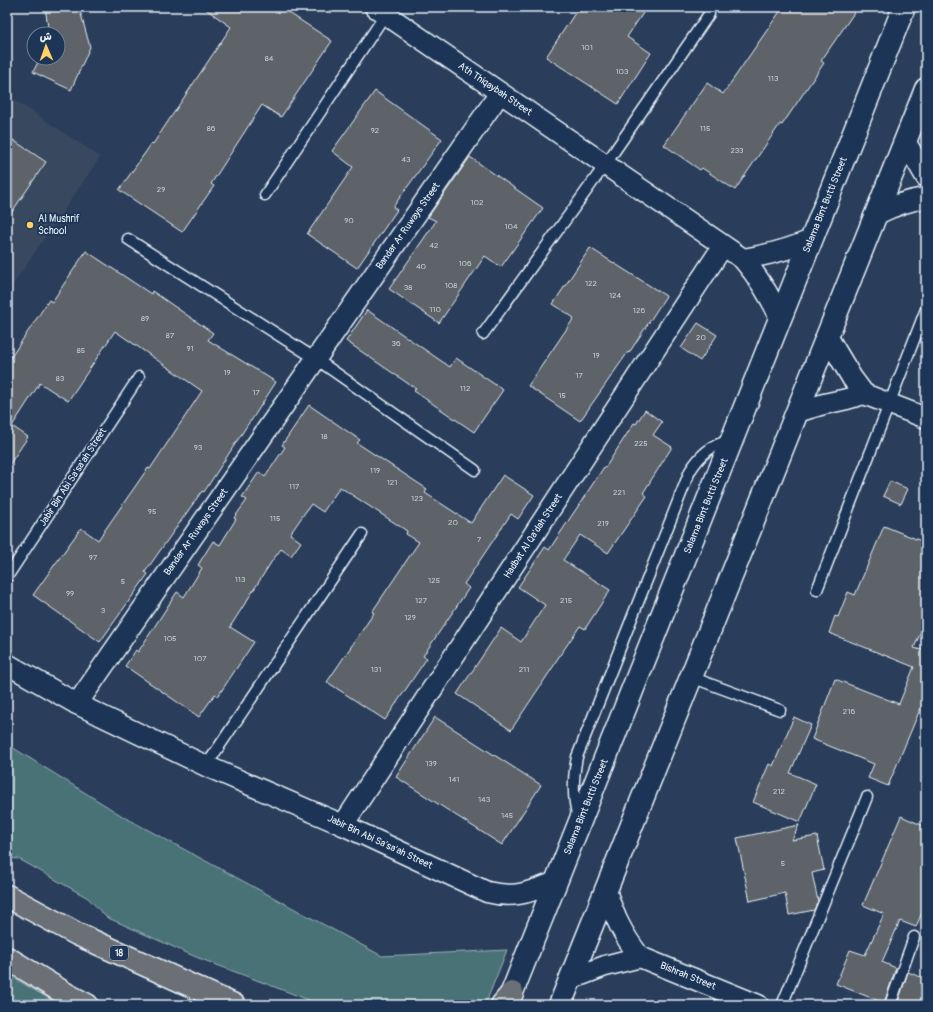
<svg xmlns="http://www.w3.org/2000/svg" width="933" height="1012" viewBox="0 0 933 1012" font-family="Pangolin,'Playpen Sans Arabic',sans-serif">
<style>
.built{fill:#39495f}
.green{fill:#4a7277;stroke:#99b2b8}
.building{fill:#5d6469;stroke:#e8f1f8}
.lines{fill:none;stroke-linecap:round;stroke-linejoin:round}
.service-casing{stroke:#e8f1f8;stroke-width:13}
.minor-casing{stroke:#e8f1f8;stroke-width:23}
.secondary-casing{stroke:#e8f1f8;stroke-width:25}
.primary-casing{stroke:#e8f1f8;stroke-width:25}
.service{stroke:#1d3557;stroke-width:10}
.minor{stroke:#1d3557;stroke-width:20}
.secondary{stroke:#1d3557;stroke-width:22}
.primary{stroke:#6b7074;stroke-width:22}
.poi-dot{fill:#ffd166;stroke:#1d3557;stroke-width:1.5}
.labels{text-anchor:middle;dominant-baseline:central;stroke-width:3.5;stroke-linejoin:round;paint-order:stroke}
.number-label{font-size:8px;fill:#c5ced4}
.shield{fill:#1d3557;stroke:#abb9c8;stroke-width:1}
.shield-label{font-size:9px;font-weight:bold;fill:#e8f1f8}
.street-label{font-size:10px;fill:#e8f1f8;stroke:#1d3557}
.poi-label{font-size:10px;fill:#e8f1f8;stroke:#1d3557;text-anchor:start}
</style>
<rect width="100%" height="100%" fill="#2a3e5b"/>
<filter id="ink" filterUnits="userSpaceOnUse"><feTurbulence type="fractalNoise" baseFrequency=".025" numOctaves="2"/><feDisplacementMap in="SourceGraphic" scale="8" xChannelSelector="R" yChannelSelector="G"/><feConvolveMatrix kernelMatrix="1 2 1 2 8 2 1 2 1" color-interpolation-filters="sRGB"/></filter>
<g filter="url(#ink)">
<polygon class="built" points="7,95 100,157 7,293"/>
<g class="green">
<polygon points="7,744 124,817 382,956 507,950 485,1005 322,1005 196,957 106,917 88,898 19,859 7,858"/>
<polygon points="7,974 60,1005 7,1005"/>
</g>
<g class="building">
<polygon points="45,7 79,7 90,47 71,90 33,72 40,58 58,58 58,34 49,34"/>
<polygon points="203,7 280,7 332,41 281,117 262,105 211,184 214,186 182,232 119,190 152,143 153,144 231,27"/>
<polygon points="579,7 647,7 627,37 651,53 618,104 546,57"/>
<polygon points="783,7 858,7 821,61 824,63 782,125 780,124 735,190 702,168 700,170 664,145 707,83 723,94"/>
<polygon points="375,91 442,139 393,207 397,210 357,268 307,234 353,167 332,151"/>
<polygon points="7,136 46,162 7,219"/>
<polygon points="470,157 543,208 501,267 485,256 439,323 389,289 436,221 428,217"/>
<polygon points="590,248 666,296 629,353 628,352 580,421 528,386 574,318 553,304"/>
<polygon points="86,251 151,294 152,291 213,333 208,340 276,382 251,421 250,421 204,492 202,491 145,572 148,574 100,642 33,595 81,528 98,540 148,468 150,469 202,391 115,331 68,401 40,383 12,426 28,437 7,468 7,363 49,300 52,302"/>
<polygon points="367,310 450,367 456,358 503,390 474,432 414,391 416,389 346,341"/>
<polygon points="698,323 717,335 700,361 681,348"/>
<polygon points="309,405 360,440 357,443 427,489 425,493 471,523 503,475 534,495 518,519 511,514 464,584 469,588 423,656 427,658 385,720 327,682 374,613 372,612 419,542 406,534 407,531 340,487 323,512 311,504 290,534 301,542 291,556 281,549 272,561 230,627 254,642 218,696 215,694 199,717 125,666 136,650 138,652 177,592 184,597 202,568 198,565 213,541 220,545 236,519 234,518 247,500 242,497 259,472 265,477 285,447 282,445"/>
<polygon points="645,410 662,422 653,435 672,447 643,493 647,496 608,553 580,535 563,560 610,590 585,629 580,626 554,664 555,664 511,730 457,694 501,628 521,642 545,605 518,587 545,547 549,550 604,467 605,468 634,423 636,424"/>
<polygon points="890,481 908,489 901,504 883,496"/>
<polygon points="884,526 926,543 926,620 914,648 921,650 926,639 926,695 888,786 868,778 874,764 812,739 835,679 899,704 914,667 829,633 835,616 838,617 848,592 855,595"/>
<polygon points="435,717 541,785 502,845 396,777"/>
<polygon points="794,717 811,725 790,773 816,784 800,822 753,802 769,764 773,766"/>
<polygon points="901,816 926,827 926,903 916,927 900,921 882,962 896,968 884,1003 836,984 850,950 865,955 884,914 863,905"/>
<polygon points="799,825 792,840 817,836 824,870 812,873 818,901 814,910 789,915 785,893 750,901 737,838"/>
<polygon points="908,972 926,979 926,1005 897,1005"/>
</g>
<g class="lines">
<g class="service-casing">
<g id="service">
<polyline points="265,195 387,12"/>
<polyline points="128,239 316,359 475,470"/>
<polyline points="483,334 605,165 709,14"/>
<polyline points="7,577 139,377"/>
<polyline points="817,590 926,309"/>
<polyline points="691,677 780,710"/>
<polyline points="206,766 362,534"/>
<path d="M578,817C572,797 573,777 577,757L690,471C700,455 711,445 730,440"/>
<polyline points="782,1005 867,797"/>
<polyline points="890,1005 914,937"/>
</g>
</g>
<g class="minor-casing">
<g id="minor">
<path d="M375,7L743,259C759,278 770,295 780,318"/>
<polyline points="905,141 926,177"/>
<path d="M877,214C893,206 909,200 926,198"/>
<path d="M743,259C768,255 788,250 811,240"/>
<polyline points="827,336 852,378 864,394 926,418"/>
<polyline points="797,412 824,404 847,399 864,394"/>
<path d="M7,664L77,704L206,766L343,825L487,892C515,899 530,892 556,882"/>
<polyline points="77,704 500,93"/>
<polyline points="343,825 723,246"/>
<path d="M606,890C614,917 623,935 640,957L758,1005"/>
<polyline points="571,979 605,966 640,957"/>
</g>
</g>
<g class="secondary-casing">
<g id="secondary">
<polyline points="507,1005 904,7"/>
<polyline points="560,1005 926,89"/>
</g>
</g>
<g class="primary-casing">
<g id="primary">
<polyline points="7,896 77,934 234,1005"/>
<polyline points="7,958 66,994 87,1005"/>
<polyline points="502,1005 512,993"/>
</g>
</g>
<use href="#service" class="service"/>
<use href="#minor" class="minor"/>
<use href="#secondary" class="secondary"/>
<use href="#primary" class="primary"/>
</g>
</g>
<circle class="poi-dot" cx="30" cy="225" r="4"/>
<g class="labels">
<g class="number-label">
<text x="587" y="47">101</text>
<text x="269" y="58">84</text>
<text x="622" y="71">103</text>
<text x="773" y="78">113</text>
<text x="211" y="128">86</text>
<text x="705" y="128">115</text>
<text x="375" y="130">92</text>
<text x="737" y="150">233</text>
<text x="406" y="159">43</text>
<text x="161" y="189">29</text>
<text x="477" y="202">102</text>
<text x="349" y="220">90</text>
<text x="511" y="226">104</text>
<text x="434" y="245">42</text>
<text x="465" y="263">106</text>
<text x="421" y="266">40</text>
<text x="591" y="283">122</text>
<text x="451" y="285">108</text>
<text x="408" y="287">38</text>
<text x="615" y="295">124</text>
<text x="435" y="309">110</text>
<text x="639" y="310">126</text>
<text x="145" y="318">89</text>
<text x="170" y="335">87</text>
<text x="701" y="337">20</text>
<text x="396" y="343">36</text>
<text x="190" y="348">91</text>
<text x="81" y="350">85</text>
<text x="596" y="355">19</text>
<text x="227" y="372">19</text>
<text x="579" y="375">17</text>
<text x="60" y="378">83</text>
<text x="465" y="388">112</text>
<text x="256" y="392">17</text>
<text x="562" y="395">15</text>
<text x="324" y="436">18</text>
<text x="641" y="443">225</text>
<text x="198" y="447">93</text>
<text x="375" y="470">119</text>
<text x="392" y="482">121</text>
<text x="294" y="486">117</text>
<text x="619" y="492">221</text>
<text x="417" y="498">123</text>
<text x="152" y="511">95</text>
<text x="275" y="518">115</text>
<text x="453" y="522">20</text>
<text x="603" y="523">219</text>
<text x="479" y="539">7</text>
<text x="93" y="557">97</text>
<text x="240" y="579">113</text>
<text x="434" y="580">125</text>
<text x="123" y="581">5</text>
<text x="70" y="593">99</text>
<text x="421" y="600">127</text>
<text x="566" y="600">215</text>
<text x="103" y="610">3</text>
<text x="410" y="617">129</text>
<text x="170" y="638">105</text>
<text x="200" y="658">107</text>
<text x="376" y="669">131</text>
<text x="524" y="669">211</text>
<text x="849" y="711">216</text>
<text x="431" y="763">139</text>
<text x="454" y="779">141</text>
<text x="779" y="791">212</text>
<text x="484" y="799">143</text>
<text x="507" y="815">145</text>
<text x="783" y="863">5</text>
</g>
<rect class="shield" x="110" y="946" width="18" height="14" rx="3"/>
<g class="shield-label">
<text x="119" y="953">18</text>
</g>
<g class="street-label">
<text transform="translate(495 89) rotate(34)">Ath Thiqaybah Street</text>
<text transform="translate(825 205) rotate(-68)">Salama Bint Butti Street</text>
<text transform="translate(408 226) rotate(-55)">Bandar Ar Ruways Street</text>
<text transform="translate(73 477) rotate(-57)">Jabir Bin Abi Sa'sa'ah Street</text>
<text transform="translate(706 506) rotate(-68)">Salama Bint Butti Street</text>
<text transform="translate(196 532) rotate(-55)">Bandar Ar Ruways Street</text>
<text transform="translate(533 536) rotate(-57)">Hadbat Al Qa'dah Street</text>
<text transform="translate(586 807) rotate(-68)">Salama Bint Butti Street</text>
<text transform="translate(380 842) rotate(25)">Jabir Bin Abi Sa'sa'ah Street</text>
<text transform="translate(688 976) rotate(22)">Bishrah Street</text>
</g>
<g class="poi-label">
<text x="38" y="219">Al Mushrif<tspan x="38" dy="12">School</tspan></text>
</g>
</g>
<rect width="933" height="1012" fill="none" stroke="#1d3557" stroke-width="24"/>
<rect x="12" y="12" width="909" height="988" fill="none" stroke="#e8f1f8" stroke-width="1.5" filter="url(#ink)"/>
<g transform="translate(46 46) rotate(358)"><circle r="19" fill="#1d3557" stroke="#6e8097"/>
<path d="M0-3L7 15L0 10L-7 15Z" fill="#ffd166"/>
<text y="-6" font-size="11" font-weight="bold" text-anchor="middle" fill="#e8f1f8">ش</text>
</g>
</svg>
